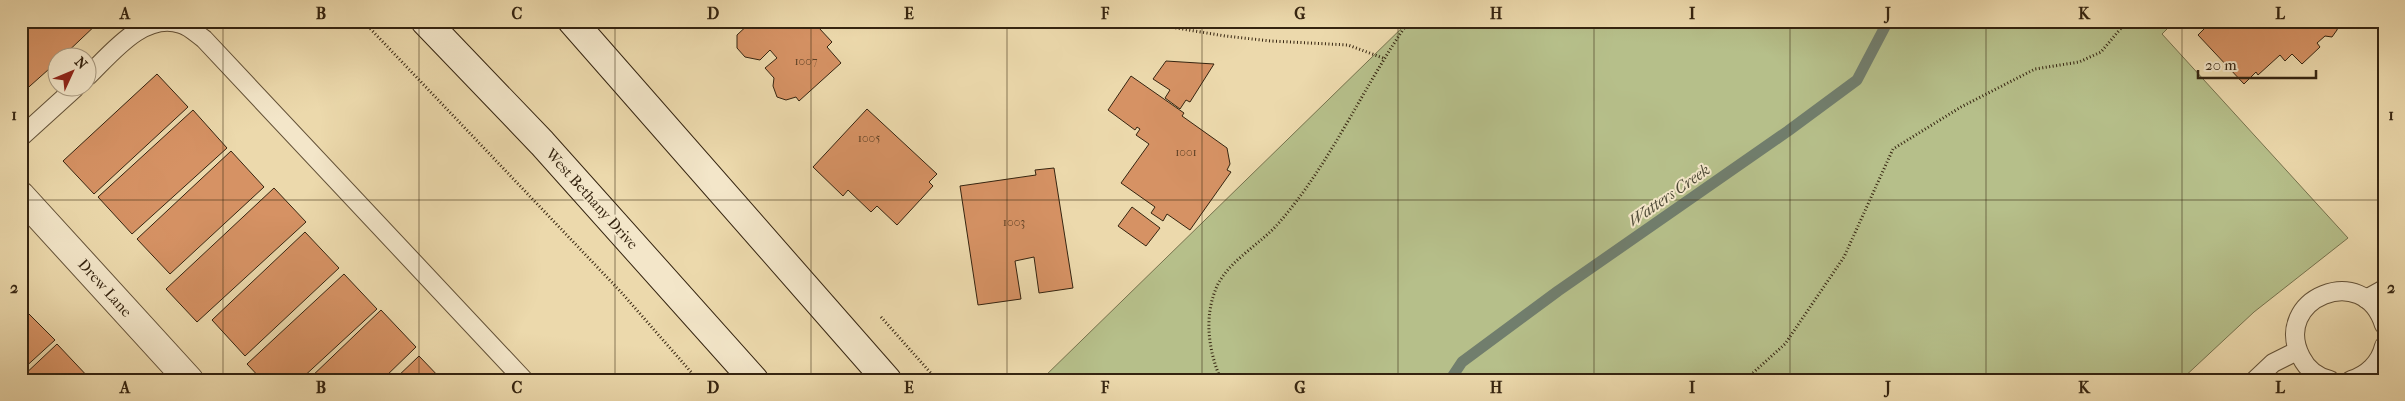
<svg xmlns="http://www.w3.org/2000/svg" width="2405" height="401" viewBox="0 0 2405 401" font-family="'IM FELL French Canon',serif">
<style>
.green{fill:#b6bf8a;stroke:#76724d}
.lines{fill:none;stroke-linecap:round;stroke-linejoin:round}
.stream{stroke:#717e6d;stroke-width:11}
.building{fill:#d69264;stroke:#352410}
.lane-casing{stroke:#635137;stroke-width:20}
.street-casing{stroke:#635137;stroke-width:30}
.secondary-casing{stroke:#352410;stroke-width:30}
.path{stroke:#352410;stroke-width:3;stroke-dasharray:1 2.5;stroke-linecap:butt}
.lane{stroke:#f3e6c9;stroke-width:18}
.street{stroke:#f3e6c9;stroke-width:28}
.secondary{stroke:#f3e6c9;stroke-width:28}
.grid{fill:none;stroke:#352410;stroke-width:1;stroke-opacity:0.55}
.labels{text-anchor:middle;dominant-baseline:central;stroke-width:4;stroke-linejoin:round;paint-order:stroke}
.number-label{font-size:12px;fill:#5d4025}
.street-label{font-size:15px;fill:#352410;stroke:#f3e6c9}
.water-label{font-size:16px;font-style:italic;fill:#4e4a37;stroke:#f3e6c9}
.neatline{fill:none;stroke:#352410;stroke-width:2}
.grid-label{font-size:16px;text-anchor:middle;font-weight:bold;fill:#352410}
</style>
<rect width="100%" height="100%" fill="#ecd9ac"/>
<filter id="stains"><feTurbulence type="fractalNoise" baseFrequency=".004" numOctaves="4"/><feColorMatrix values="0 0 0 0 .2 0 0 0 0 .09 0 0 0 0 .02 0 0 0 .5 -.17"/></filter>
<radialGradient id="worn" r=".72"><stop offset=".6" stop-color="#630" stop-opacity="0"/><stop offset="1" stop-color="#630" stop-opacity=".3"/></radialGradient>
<polygon class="green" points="1409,21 2175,21 2162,34 2348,238 2254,312 2181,380 1041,380"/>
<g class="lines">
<polyline class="stream" points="1450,380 1462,362 1558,291 1788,131 1857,80 1888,21"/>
</g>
<g class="building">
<polygon points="27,21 100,21 61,58 58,58 58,61 21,94 21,27"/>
<polygon points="752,21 826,21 819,28 832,42 827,47 841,63 799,101 796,97 786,100 777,97 773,86 774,78 765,68 777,58 770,50 760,60 745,57 737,48 737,35"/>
<polygon points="2209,21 2339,21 2337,30 2332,37 2325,36 2317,43 2320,47 2302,64 2292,54 2285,61 2280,55 2258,75 2256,72 2244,84 2198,35 2210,23"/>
<polygon points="1166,61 1214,64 1190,102 1186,100 1180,109 1165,98 1170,90 1153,79"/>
<polygon points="157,74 188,107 94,194 63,161"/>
<polygon points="1131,76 1184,113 1182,116 1227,148 1230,164 1227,170 1231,172 1190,230 1167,214 1163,221 1151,213 1155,207 1121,183 1149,144 1136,135 1140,129 1137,127 1135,130 1108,110"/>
<polygon points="867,109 937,174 929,182 933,186 897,225 877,206 871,212 848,190 843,196 813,167"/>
<polygon points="193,110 227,148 132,234 98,197"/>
<polygon points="231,151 264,187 170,274 137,239"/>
<polygon points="1054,168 1073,288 1039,293 1034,257 1015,261 1021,299 978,305 960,186 1036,175 1035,170"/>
<polygon points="274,188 306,222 197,322 166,289"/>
<polygon points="1132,207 1160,228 1146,246 1118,226"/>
<polygon points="305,232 339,268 245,356 212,320"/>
<polygon points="344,274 377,309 300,380 262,380 247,364"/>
<polygon points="24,309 55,340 21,371 21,311"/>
<polygon points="381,310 416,347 382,380 308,380"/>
<polygon points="57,344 91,380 21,380 21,378"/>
<polygon points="419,356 442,380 394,380"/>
</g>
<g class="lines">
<g class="lane-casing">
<g id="lane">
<path d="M88,76C111,54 144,11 181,24C189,26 197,34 204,39L524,380"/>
<polyline points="21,137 75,88"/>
<polyline points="2366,299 2384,289"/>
<polyline points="2255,380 2273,363 2297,351"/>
<path d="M2330,380C2317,377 2307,369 2301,357C2271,299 2364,260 2384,325"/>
<path d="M2351,380C2367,375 2380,363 2384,346"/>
</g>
</g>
<g class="street-casing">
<polyline id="street" points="21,196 189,380"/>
</g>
<g class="secondary-casing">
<g id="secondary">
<polyline points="425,21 542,143 754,380"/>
<polyline points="572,21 887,380"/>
</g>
</g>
<g class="path">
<polyline points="363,21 621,292 698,380"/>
<polyline points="1134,21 1225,36 1271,41 1348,45 1383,58"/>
<polyline points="881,317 937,380"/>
<path d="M1221,380C1209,352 1204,320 1215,291C1225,263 1258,246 1277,225C1331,164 1362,88 1409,21"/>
<polyline points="1745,380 1785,344 1844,257 1893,149 1961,107 2035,69 2079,62 2101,52 2127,21"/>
</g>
<use href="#lane" class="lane"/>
<use href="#street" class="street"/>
<use href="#secondary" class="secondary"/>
</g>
<path class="grid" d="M223,21V380M419,21V380M615,21V380M811,21V380M1007,21V380M1202,21V380M1398,21V380M1594,21V380M1790,21V380M1986,21V380M2182,21V380M21,200H2384"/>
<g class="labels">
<g class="number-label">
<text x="806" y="61">1007</text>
<text x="869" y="138">1005</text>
<text x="1186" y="152">1001</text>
<text x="1014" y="222">1003</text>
</g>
<g class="street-label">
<text transform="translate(592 199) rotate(48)">West Bethany Drive</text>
<text transform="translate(105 288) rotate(48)">Drew Lane</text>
</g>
<g class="water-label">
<text transform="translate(1669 195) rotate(-35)">Watters Creek</text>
</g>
</g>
<rect width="2405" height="401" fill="none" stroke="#ecd9ac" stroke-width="55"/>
<g transform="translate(72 72) rotate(46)"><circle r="24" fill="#f3e6c9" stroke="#a7987f"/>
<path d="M0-4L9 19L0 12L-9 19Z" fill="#8f2418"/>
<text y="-8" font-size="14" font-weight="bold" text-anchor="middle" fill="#352410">N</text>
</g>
<path d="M2198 70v8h118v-8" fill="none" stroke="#352410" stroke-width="2.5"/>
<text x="2205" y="70" font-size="15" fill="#352410" stroke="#f3e6c9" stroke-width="4" paint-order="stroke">20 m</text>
<rect x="28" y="28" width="2350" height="346" class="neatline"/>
<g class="grid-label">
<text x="125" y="19">A</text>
<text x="321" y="19">B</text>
<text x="517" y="19">C</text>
<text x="713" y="19">D</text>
<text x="909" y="19">E</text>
<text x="1105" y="19">F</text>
<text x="1300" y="19">G</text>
<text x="1496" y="19">H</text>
<text x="1692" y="19">I</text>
<text x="1888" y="19">J</text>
<text x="2084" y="19">K</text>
<text x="2280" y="19">L</text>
<text x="14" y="120">1</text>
<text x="2391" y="120">1</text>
<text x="14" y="293">2</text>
<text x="2391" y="293">2</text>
<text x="125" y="393">A</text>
<text x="321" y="393">B</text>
<text x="517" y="393">C</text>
<text x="713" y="393">D</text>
<text x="909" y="393">E</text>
<text x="1105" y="393">F</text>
<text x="1300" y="393">G</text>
<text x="1496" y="393">H</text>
<text x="1692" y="393">I</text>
<text x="1888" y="393">J</text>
<text x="2084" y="393">K</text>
<text x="2280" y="393">L</text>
</g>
<rect width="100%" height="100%" filter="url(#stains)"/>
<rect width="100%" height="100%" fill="url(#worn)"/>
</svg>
